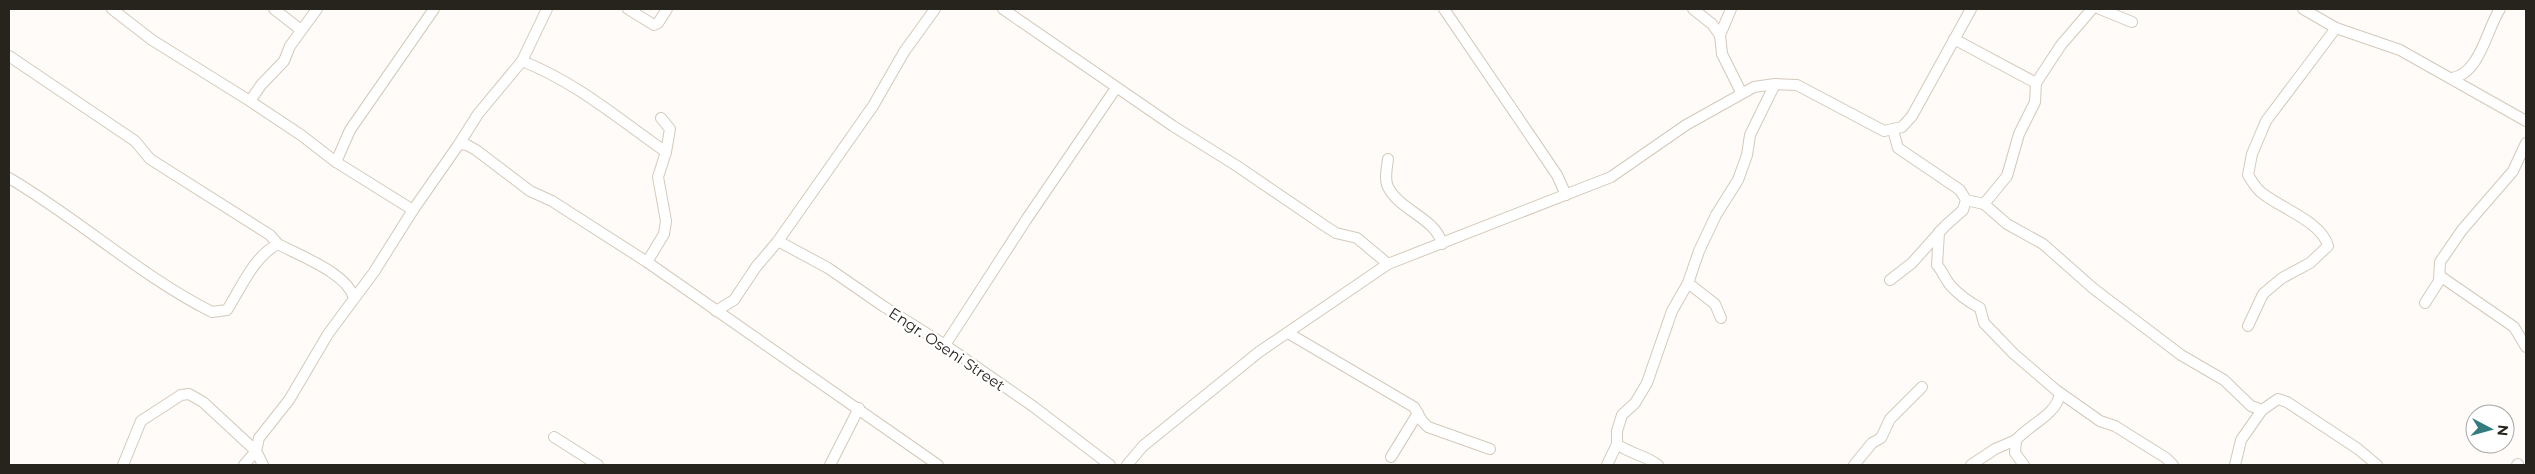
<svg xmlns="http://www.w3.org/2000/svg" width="2535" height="474" viewBox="0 0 2535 474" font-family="Montserrat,sans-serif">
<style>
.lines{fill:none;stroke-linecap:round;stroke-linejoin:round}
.minor-casing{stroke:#d4c9ba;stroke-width:12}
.minor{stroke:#fff;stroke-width:10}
.labels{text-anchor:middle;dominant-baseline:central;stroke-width:5;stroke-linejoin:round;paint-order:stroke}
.street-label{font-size:15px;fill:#27231d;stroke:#fff}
</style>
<rect width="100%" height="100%" fill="#fefbf8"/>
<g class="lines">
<g class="minor-casing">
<g id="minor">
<polyline points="112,9 152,40 250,101 301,135 336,162 413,210"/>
<polyline points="274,9 301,30"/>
<polyline points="628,9 654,25 658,23 667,9"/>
<polyline points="1003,9 1173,126 1237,166 1325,226 1336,233 1357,238 1388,264"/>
<polyline points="1444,9 1557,175 1566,195"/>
<polyline points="1693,9 1712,24 1720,35"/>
<polyline points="1731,9 1720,35 1722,54 1741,92"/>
<polyline points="2100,9 2132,22"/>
<polyline points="2303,9 2336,28 2400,50 2526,121"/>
<polyline points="1954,39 2036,83 2035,102 2019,134 2007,176 1984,204 1966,200"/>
<polyline points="9,56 135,141 150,159 270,235 278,244"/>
<path d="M522,61C576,82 620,120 666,152"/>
<path d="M2452,78C2480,74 2487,28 2500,9"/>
<polyline points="2036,83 2061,45 2092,9"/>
<polyline points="250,101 261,85 284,61 290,46 317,9"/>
<polyline points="459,144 478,114 522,61 547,9"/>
<path d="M1388,159C1387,168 1384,179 1388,187C1400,211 1436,218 1442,244"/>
<polyline points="336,162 350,130 434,9"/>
<path d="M9,178C79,219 139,275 212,312L227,310C241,288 254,256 278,244C300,256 347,273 354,298"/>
<polyline points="1984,204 2007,224 2043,244 2094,289 2181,355 2224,380 2251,406 2262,410 2278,399 2287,402 2358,449 2377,465"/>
<path d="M1939,232L1937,265C1943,272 1945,279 1951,286C1959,295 1969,302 1980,308L1984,323L2014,354L2056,390L2100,421L2115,426L2166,458L2173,465"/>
<polyline points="778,241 828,268 883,306 945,345 1034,407 1110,465"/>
<polyline points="647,262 664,234 666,221 658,177 666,152 670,129 661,118"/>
<polyline points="2440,276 2514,327 2526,347"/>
<polyline points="1890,280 1912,263 1945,226 1963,210 1966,200 1960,190 1898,148 1893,130"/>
<polyline points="1688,283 1715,304 1721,318"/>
<polyline points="2425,303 2439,281 2440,262 2462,230 2513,171 2526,143"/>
<polyline points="716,311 734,300 756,267 778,241 873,106 904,52 935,9"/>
<path d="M2248,326L2263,294L2282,278L2310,263L2328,246C2322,222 2282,209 2262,193C2256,189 2252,181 2248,175L2252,154L2266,121L2336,28"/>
<polyline points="1288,333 1414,407 1422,421 1428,427 1490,449"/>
<polyline points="945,345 1026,220 1116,88"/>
<polyline points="554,437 598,465"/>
<path d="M1617,444C1630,454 1645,455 1658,465"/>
<polyline points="1391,457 1418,413"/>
<polyline points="123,465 141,421 181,395 189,394 203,402 256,451 244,465"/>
<polyline points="263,465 256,451 259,438 289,400 328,334 374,272 413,210 459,144 467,145 476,150 530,191 552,201 647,262 938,465"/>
<polyline points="830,465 859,408"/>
<polyline points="1127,465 1143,446 1259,352 1388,264 1611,177 1686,125 1754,87 1775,84 1797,85 1884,131 1902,127 1912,116 1971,9"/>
<polyline points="1607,465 1617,444 1617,431 1622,415 1635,403 1647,383 1672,311 1688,283 1699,251 1716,215 1738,180 1747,155 1750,135 1775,84"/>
<polyline points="1854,465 1872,443 1881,438 1890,419 1922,387"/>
<polyline points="1971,465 1995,449 2016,440"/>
<path d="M2024,465L2015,453L2016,440C2030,424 2056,415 2060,394"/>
<polyline points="2235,465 2241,440 2262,410"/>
<polyline points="2517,465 2518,464"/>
</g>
</g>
<use href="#minor" class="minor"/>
</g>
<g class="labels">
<g class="street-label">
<text transform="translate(947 349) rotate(34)">Engr. Oseni Street</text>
</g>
</g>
<rect width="2535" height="474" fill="none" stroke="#27231d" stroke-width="20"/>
<g transform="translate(2490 429) rotate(96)"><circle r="24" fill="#ffffff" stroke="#a9a7a5"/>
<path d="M0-4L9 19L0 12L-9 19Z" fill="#327b7f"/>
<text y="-8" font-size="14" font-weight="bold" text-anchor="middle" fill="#27231d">N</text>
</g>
</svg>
